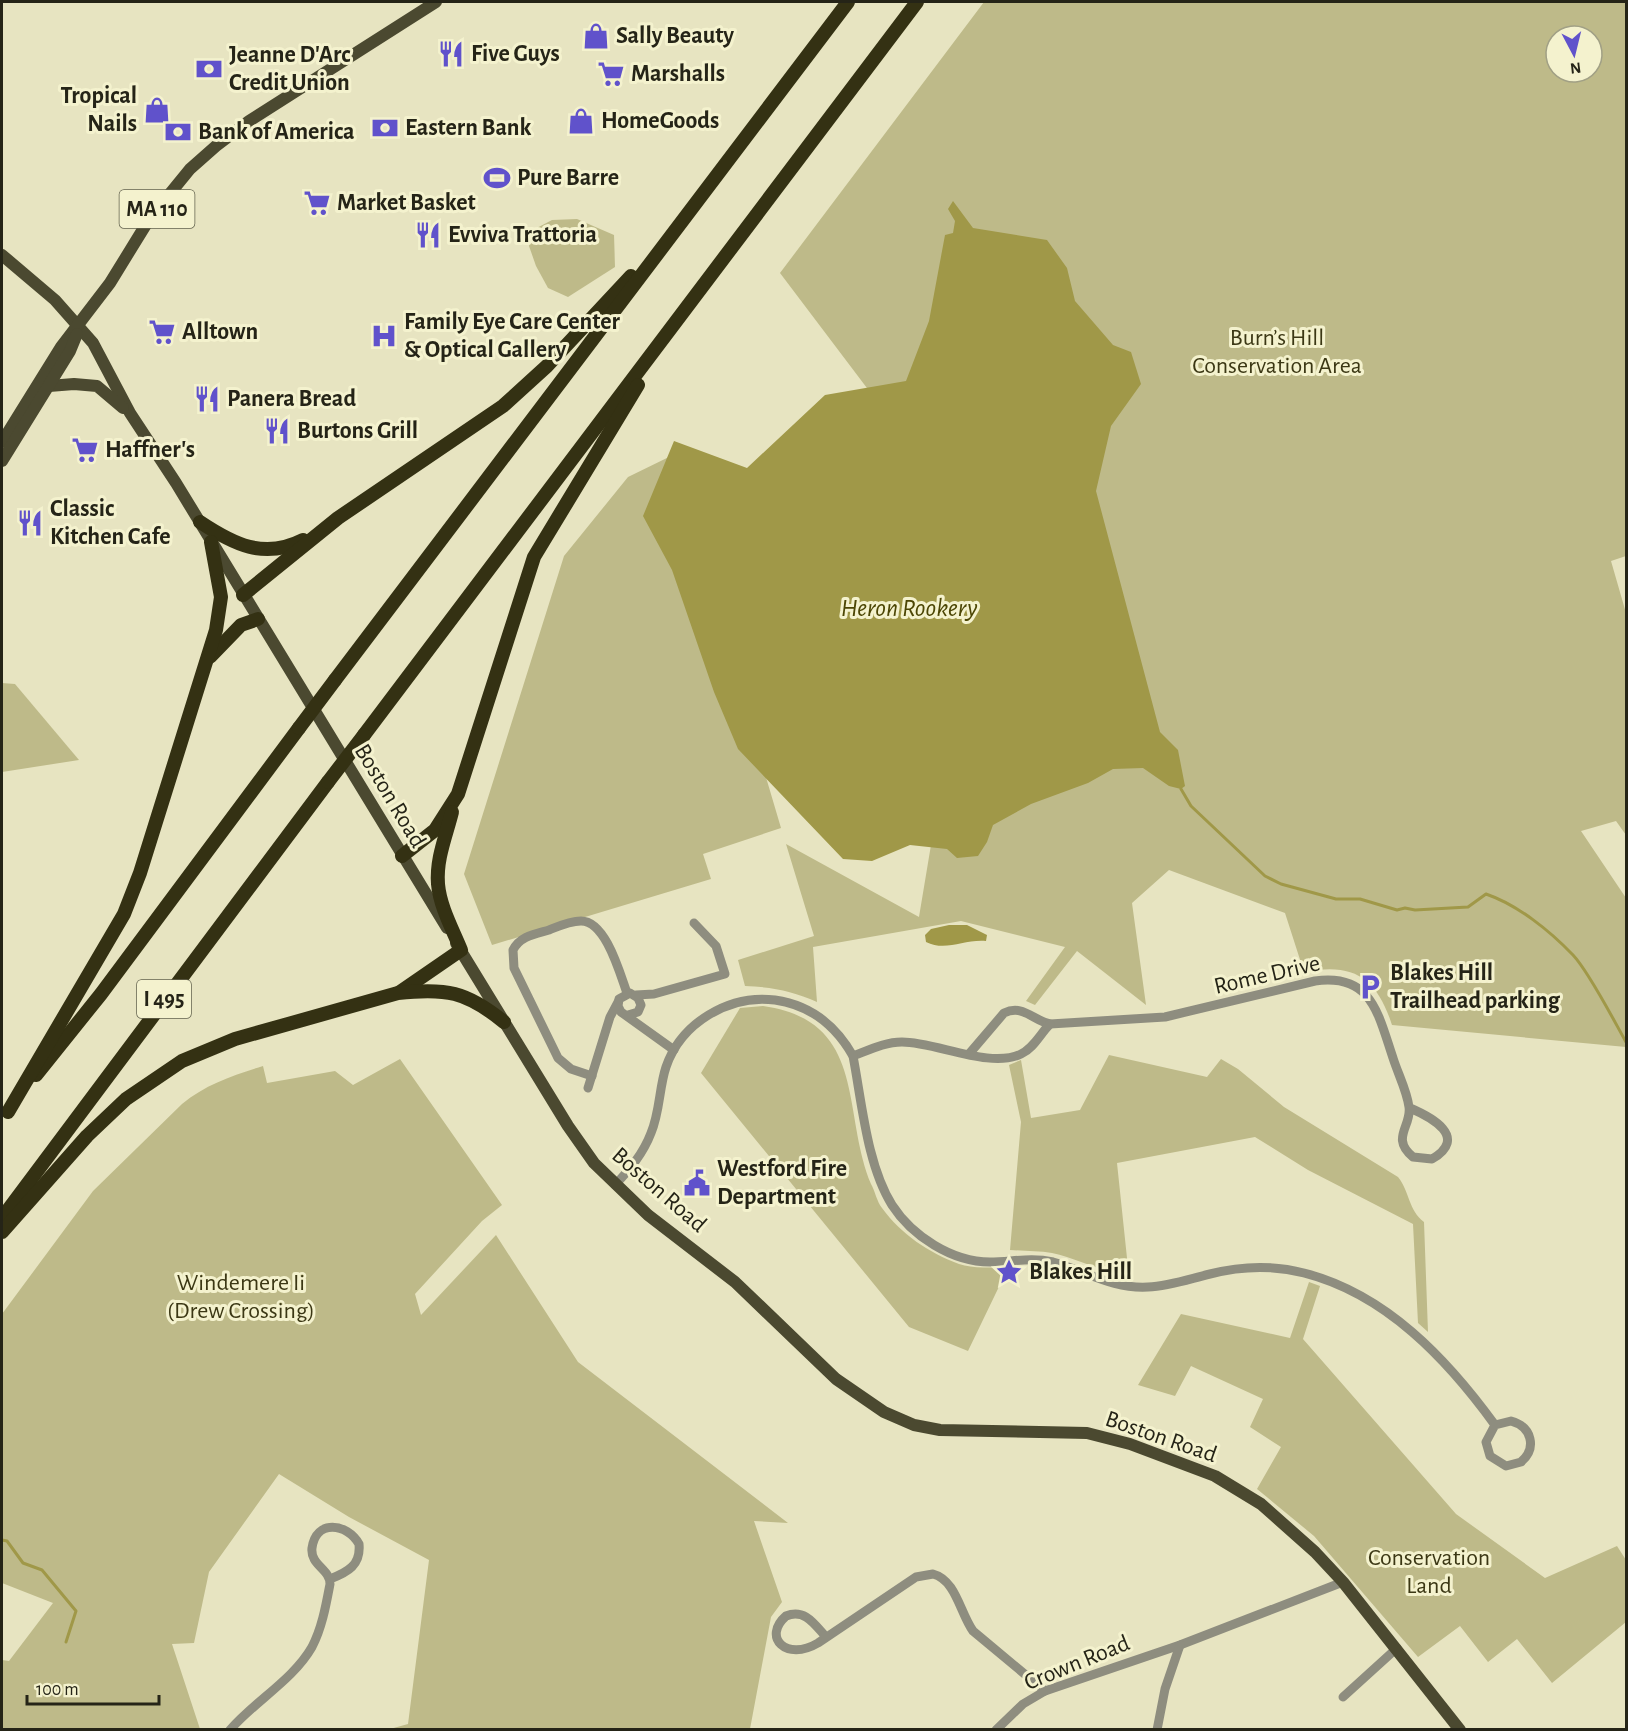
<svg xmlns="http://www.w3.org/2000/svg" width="1628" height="1731" viewBox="0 0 1628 1731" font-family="'Alegreya Sans',sans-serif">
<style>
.green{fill:#beba89;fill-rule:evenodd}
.water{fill:#a09848}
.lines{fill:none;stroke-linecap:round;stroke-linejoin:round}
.stream{stroke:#a09848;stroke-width:3}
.minor{stroke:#8e8d7f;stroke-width:9}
.major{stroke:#4b4930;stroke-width:12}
.highway{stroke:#343113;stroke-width:14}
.highway-bridge{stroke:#343113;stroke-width:14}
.labels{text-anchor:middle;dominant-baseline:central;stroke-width:6;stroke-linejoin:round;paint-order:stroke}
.shield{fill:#f4f2ce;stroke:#63624e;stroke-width:1.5}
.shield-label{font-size:22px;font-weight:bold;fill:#252417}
.poi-label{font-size:24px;font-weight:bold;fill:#252417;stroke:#f4f2ce;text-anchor:start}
.park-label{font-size:24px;fill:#3b3714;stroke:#f4f2ce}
.street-label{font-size:24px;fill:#252417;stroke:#f4f2ce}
.water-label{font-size:26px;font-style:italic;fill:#4c4604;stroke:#f4f2ce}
</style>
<rect width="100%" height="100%" fill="#e7e4c1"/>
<g class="green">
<path d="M984,2H1626V556L1611,561L1626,613V835L1616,821L1581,831L1626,898V1047L1392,1025C1377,978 1354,962 1304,972L1285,913L1169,870L1132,903L1146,1005L1077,951L1035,1005L1026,1001L1065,947L961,921L813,947L817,1002C793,991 772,987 745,986L738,960L814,936L786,844L919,917L961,665L1065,650L780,273ZM1556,36H1592V72H1556Z"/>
<polygon points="577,219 614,235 615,267 568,297 548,288 536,266 529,246 533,230 552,220"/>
<polygon points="671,456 781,828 703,854 711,879 492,945 464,874 564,556 628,477"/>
<polygon points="2,683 15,684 79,760 2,772"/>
<path d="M763,1006C868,1021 841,1111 871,1184C875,1191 877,1202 882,1208C901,1234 929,1253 959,1264C973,1269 993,1267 1008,1268L968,1351L909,1327L701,1073L740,1008Z"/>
<path d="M1109,1055L1207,1077L1221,1059L1238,1069L1284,1107L1398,1177C1410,1192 1408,1210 1424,1222L1428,1332L1418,1323L1413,1224L1308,1170L1255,1137L1117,1163L1129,1277C1102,1272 1079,1259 1052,1253C1039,1251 1024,1251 1010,1250L1021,1122L1009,1065L1021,1060L1031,1118L1080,1110Z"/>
<path d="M400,1059L502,1205L482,1221L415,1294L421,1315L496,1235L578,1362L788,1523L754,1521L782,1602L771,1617L750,1729H390L408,1724L429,1560L349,1517L279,1474L209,1572L194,1643L172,1644L200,1729H2V1660L9,1661L53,1603L2,1583V1314L93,1191L182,1104C206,1084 234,1075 263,1066L267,1083L335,1071L353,1085Z"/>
<polygon points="1309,1282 1320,1286 1303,1339 1456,1514 1545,1578 1617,1546 1626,1560 1626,1622 1552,1683 1517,1639 1488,1662 1460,1626 1418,1657 1314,1536 1257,1489 1281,1447 1250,1427 1263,1399 1191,1366 1175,1396 1138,1385 1181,1314 1290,1338"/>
</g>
<g class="water">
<polygon points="953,201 973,228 1047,240 1067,268 1075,301 1113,345 1131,352 1141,384 1111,426 1096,491 1160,732 1178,750 1185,786 1181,789 1169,786 1143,768 1113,769 1088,783 1031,804 993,825 987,842 978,856 957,858 947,849 910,845 872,861 843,859 738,749 714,692 672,570 643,516 674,441 747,468 825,395 906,381 929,321 945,235 953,233 955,221 948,209"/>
<path d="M949,925H967L987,935L986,941C964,939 946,952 926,942L925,935L931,929Z"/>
</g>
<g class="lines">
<g class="stream">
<path d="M1181,789L1191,806L1265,876L1281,884L1336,899H1360L1397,910L1405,908L1415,910L1468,907L1486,894C1518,905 1550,931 1573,955C1589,972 1613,1019 1626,1042"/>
<polyline points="2,1540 7,1541 23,1563 42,1570 76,1611 66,1642"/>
</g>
<g class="minor">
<polyline points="636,995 654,994 725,974 716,946 694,923"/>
<polyline points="628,1015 638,1012 641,1005 638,998 630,993 619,999 618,1006 621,1012 674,1050"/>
<path d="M969,1054L1004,1013C1023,1004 1032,1020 1050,1024L1165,1017L1315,981C1372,973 1378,1014 1393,1058C1398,1074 1407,1091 1409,1107C1412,1126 1390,1138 1413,1157L1432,1159C1469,1137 1431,1117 1410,1108"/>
<path d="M853,1056C869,1050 885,1042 902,1042C936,1042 990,1069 1021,1054C1034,1048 1040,1034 1050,1024"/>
<path d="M592,1076L571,1069L558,1058L514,968L513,950C520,936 535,934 549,930C559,926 570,921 581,921C606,921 620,974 627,993"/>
<polyline points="588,1088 610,1017 618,1002"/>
<path d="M615,1185C630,1169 643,1154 651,1133C660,1112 659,1088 666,1067C681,1023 729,994 775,1000C810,1005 836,1026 853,1056C862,1103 867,1165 892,1205C912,1236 952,1262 990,1262C1011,1262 1031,1257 1053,1262C1086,1271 1112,1289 1148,1287C1170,1286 1189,1279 1210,1274C1241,1266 1273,1265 1304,1273C1386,1294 1447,1359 1495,1425L1511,1421C1532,1427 1537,1448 1521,1462L1506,1466L1490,1456L1486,1442L1495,1425"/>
<path d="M826,1637C815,1625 805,1608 786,1616C762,1637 786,1662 818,1643L916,1577L933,1574C956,1580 960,1613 973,1631L1045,1691"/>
<polyline points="1343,1697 1397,1648"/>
<path d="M230,1730C255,1701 293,1680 312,1647C322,1628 326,1605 330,1584C330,1569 310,1565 312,1548C316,1519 347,1523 359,1544C361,1565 348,1572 330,1579"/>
<polyline points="996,1730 1023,1704 1045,1691 1180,1645 1343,1582"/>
<polyline points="1157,1730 1165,1689 1180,1645"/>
</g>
<g class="major">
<polyline points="2,255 55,300 93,343 130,413 176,483 447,928"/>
<polyline points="49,386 74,384 97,386 123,408"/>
<polyline points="2,442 61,347 110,283 150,218 190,169 216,146 249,121 436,2"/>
<polyline points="2,461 70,351 77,334"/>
<polyline points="456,943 568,1126 594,1163 648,1215 735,1282 836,1379 884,1412 914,1425 940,1430 1087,1433 1130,1444 1215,1476 1261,1504 1315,1552 1343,1582 1460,1730"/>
</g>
<g class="highway">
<path d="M200,522C233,544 264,560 303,540"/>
<polyline points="243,595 338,518 503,406 547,366 631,276"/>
<polyline points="210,657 241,625 258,619"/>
<polyline points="335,680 848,2"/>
<polyline points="364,735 917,2"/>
<polyline points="402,856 435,830 458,794 534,557 638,385"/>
<path d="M400,992L461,950C453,930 440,907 438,884C436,859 446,836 452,812"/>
<polyline points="36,1075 101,994 299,728"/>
<polyline points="8,1112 124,914 140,873 216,630 221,597 211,542"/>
<polyline points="2,1218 328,782"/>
<path d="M2,1232L87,1136L126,1099L182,1061L235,1039L398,993C446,988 466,991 504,1022"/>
</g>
<g class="highway-bridge">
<polyline points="299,728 335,680"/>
<polyline points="328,782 364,735"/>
</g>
</g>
<defs>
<g id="shop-bare" transform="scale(2.07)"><path d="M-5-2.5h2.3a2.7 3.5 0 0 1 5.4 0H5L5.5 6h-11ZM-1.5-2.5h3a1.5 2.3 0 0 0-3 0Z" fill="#6052cb" stroke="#f4f2ce" stroke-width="2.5" paint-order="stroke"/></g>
<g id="restaurant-bare" transform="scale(2.07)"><path d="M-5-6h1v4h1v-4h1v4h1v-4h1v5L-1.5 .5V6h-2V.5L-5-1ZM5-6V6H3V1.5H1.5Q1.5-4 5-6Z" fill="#6052cb" stroke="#f4f2ce" stroke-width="2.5" paint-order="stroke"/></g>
<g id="bank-bare" transform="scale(2.07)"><path d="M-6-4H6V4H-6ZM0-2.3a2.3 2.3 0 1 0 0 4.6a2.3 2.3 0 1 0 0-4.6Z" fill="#6052cb" stroke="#f4f2ce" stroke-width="2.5" paint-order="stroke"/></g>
<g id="supermarket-bare" transform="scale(2.07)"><path d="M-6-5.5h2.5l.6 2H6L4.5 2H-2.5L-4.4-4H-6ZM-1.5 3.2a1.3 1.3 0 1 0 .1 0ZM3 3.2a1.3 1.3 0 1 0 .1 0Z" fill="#6052cb" stroke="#f4f2ce" stroke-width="2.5" paint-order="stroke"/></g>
<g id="stadium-bare" transform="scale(2.07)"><path d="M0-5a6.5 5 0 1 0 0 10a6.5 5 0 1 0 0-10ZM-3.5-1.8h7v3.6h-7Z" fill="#6052cb" stroke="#f4f2ce" stroke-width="2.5" paint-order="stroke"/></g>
<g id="hospital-bare" transform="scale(2.07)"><path d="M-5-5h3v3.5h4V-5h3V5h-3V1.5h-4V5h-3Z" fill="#6052cb" stroke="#f4f2ce" stroke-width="2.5" paint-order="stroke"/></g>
<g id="parking-bare" transform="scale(2.07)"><path d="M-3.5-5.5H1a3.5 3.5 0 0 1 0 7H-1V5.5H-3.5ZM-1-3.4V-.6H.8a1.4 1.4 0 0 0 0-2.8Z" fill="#6052cb" stroke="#f4f2ce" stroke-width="2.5" paint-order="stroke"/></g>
<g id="civic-bare" transform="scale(2.07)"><path d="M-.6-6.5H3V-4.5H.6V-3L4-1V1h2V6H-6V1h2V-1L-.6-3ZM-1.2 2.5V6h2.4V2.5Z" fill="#6052cb" stroke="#f4f2ce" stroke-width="2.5" paint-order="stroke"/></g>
<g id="sight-bare" transform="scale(2.07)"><path d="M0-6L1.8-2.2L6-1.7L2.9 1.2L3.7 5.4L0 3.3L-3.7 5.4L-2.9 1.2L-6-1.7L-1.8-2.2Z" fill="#6052cb" stroke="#f4f2ce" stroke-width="2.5" paint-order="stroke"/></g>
</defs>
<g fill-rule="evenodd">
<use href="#shop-bare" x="596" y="36"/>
<use href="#restaurant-bare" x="451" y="54"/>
<use href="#bank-bare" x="209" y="69"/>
<use href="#supermarket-bare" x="611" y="74"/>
<use href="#shop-bare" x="157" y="110"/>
<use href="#shop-bare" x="581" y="121"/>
<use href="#bank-bare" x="385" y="128"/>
<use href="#bank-bare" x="178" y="132"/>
<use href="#stadium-bare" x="497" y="178"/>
<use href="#supermarket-bare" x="317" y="203"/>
<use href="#restaurant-bare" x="428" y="235"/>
<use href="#supermarket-bare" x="162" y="332"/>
<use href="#hospital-bare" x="384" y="336"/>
<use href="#restaurant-bare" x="207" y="399"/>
<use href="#restaurant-bare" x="277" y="431"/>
<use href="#supermarket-bare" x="85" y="450"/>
<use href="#restaurant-bare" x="30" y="523"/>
<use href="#parking-bare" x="1370" y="987"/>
<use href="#civic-bare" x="697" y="1183"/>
<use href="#sight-bare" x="1009" y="1272"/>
</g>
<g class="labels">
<g class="shield">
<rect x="119.5" y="190" width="75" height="38" rx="4.5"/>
<rect x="137" y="980" width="54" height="38" rx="4.5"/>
</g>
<g class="shield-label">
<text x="157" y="209">MA 110</text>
<text x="164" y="999">I 495</text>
</g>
<g class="poi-label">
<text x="616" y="36">Sally Beauty</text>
<text x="471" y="54">Five Guys</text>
<text x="229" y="55">Jeanne D'Arc<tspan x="229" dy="28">Credit Union</tspan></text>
<text x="631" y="74">Marshalls</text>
<text x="137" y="96" text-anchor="end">Tropical<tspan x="137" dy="28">Nails</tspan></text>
<text x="601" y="121">HomeGoods</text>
<text x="405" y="128">Eastern Bank</text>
<text x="198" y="132">Bank of America</text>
<text x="517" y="178">Pure Barre</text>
<text x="337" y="203">Market Basket</text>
<text x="448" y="235">Evviva Trattoria</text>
<text x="404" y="322">Family Eye Care Center<tspan x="404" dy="28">&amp; Optical Gallery</tspan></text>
<text x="182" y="332">Alltown</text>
<text x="227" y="399">Panera Bread</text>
<text x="297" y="431">Burtons Grill</text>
<text x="105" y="450">Haffner's</text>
<text x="50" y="509">Classic<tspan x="50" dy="28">Kitchen Cafe</tspan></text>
<text x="1390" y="973">Blakes Hill<tspan x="1390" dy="28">Trailhead parking</tspan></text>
<text x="717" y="1169">Westford Fire<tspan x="717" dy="28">Department</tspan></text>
<text x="1029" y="1272">Blakes Hill</text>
</g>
<g class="park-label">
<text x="1277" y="338">Burn’s Hill<tspan x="1277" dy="28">Conservation Area</tspan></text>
<text x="241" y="1283">Windemere Ii<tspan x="241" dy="28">(Drew Crossing)</tspan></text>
<text x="1429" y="1558">Conservation<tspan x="1429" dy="28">Land</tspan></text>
</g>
<g class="street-label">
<text transform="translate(390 796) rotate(59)">Boston Road</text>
<text transform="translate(1267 975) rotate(-13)">Rome Drive</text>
<text transform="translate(659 1190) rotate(41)">Boston Road</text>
<text transform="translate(1161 1437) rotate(19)">Boston Road</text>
<text transform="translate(1077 1663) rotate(-22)">Crown Road</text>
</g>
<g class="water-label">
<text x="909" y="608">Heron Rookery</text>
</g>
</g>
<rect width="1628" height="1731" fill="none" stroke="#252417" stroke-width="6"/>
<g transform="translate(1574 54) rotate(173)"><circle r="28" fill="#f4f2ce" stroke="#a1a085" stroke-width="1.5"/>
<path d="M0-4.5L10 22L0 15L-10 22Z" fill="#6052cb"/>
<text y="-9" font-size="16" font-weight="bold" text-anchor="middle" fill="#252417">N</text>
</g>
<path d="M27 1695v9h132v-9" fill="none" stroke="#252417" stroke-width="3"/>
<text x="36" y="1695" font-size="18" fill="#252417" stroke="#f4f2ce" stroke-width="4.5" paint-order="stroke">100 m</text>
</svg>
